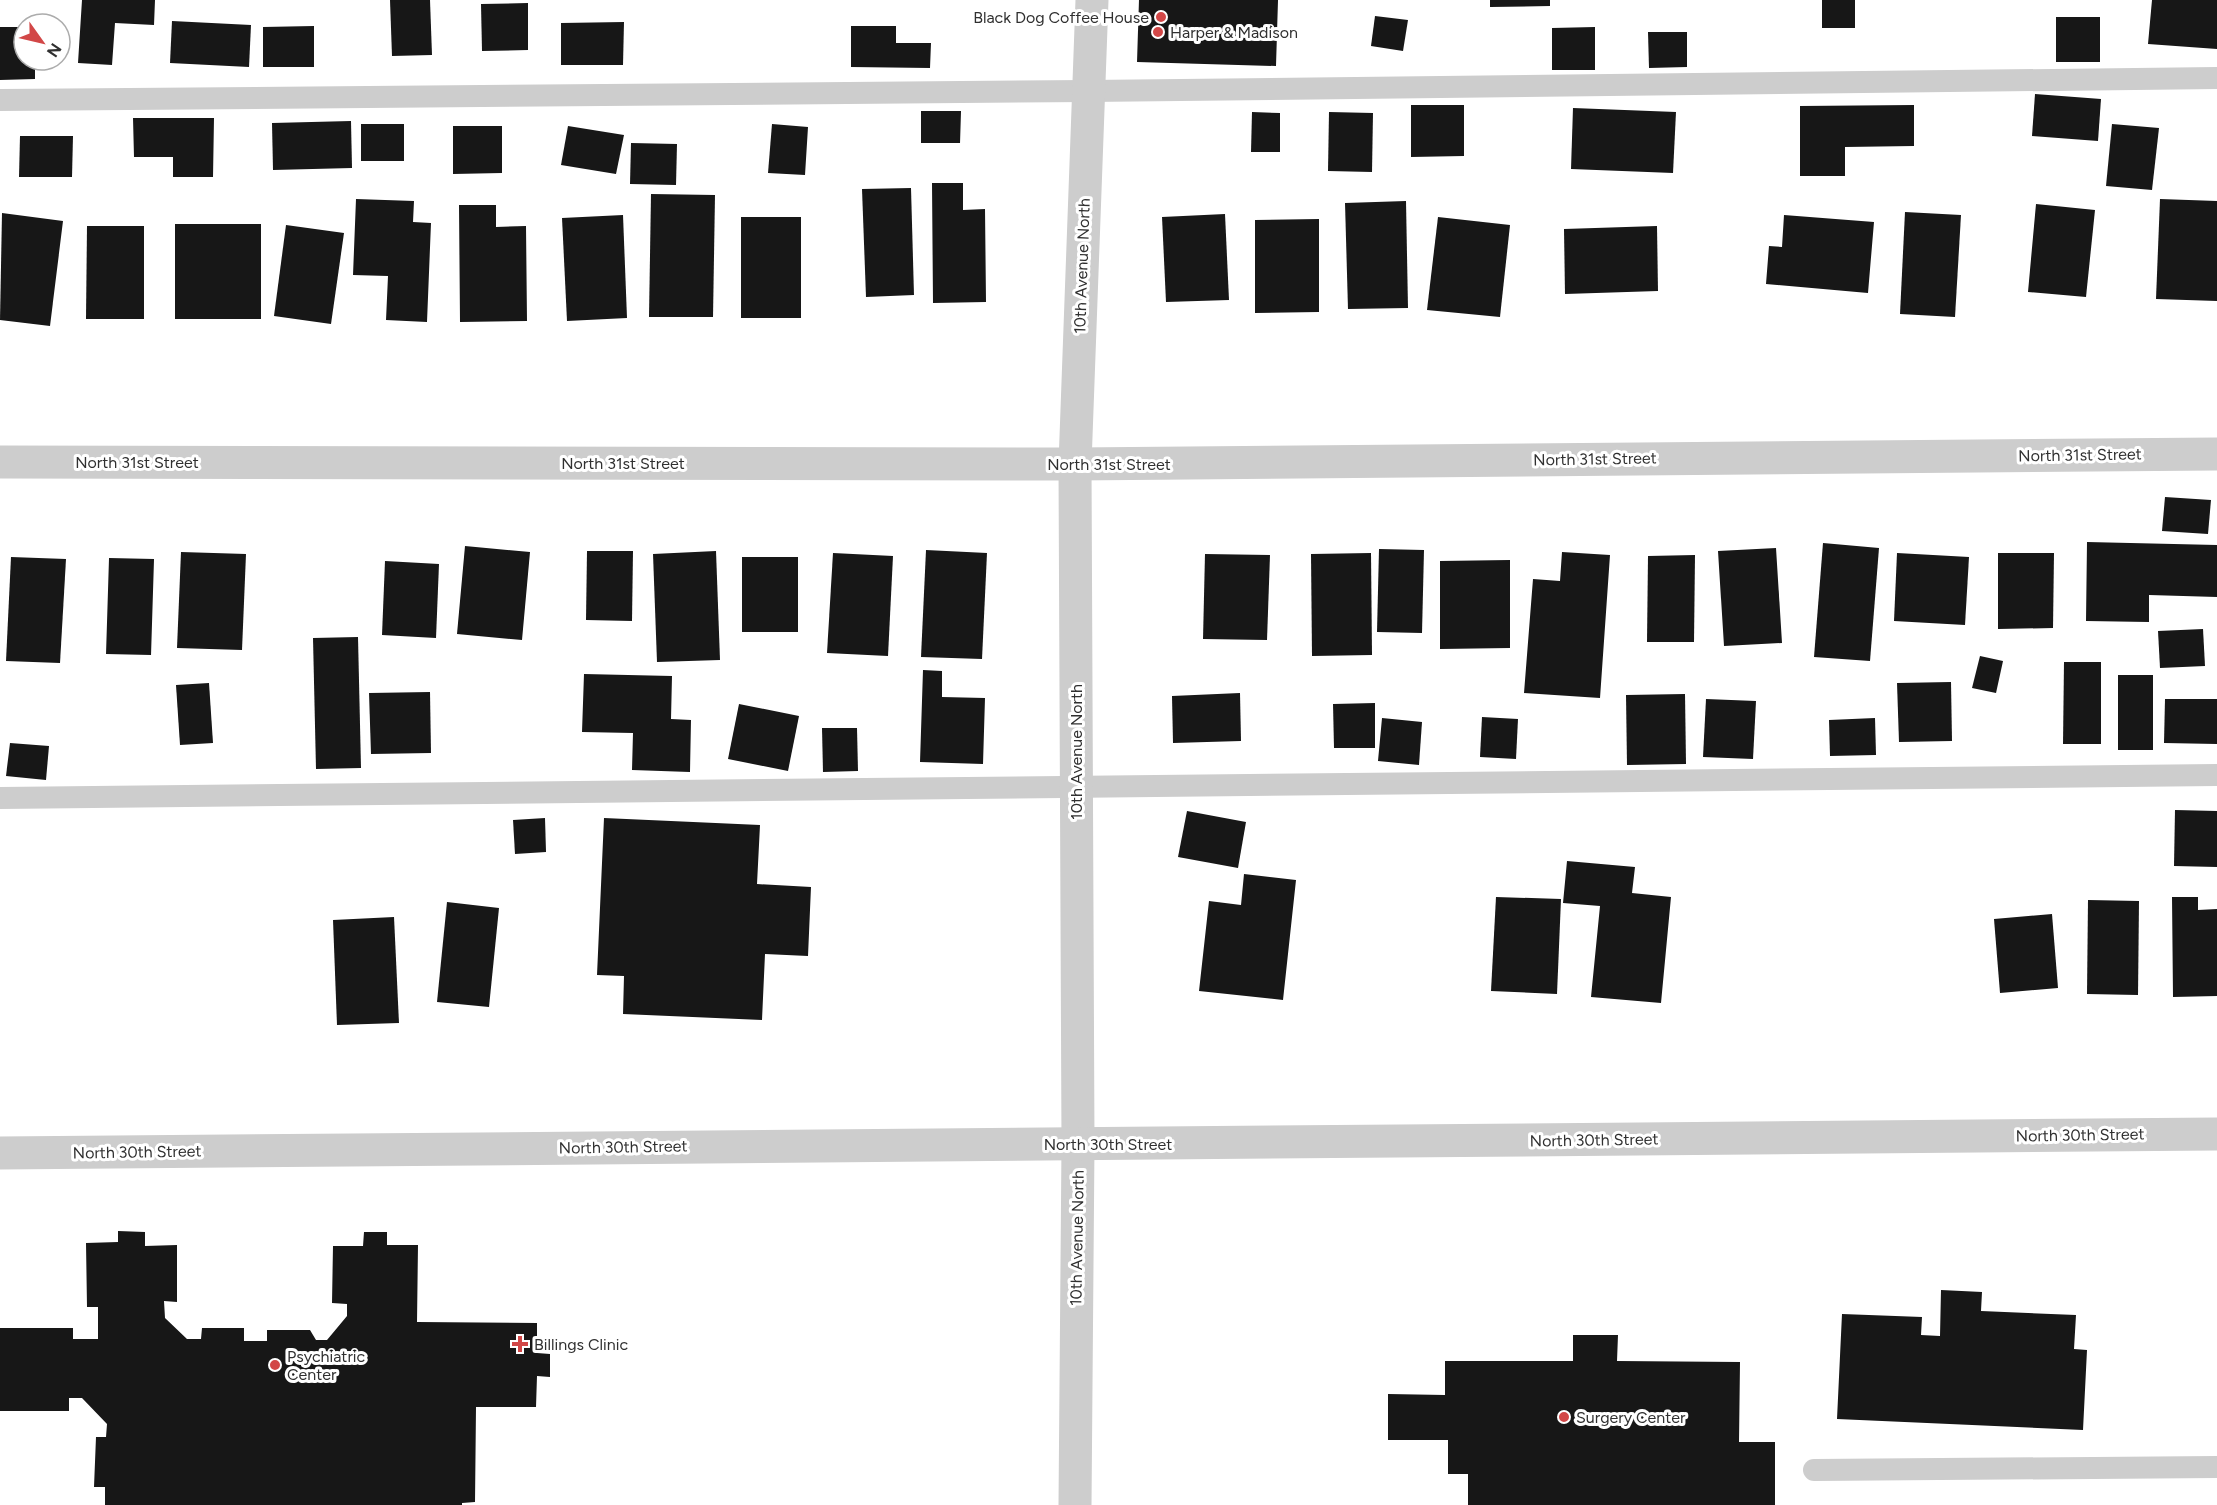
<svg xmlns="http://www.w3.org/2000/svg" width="2217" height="1505" viewBox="0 0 2217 1505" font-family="Figtree,sans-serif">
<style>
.building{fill:#171717}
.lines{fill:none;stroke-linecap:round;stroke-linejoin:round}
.service{stroke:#cdcdcd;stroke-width:22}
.minor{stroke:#cdcdcd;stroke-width:33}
.tertiary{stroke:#cdcdcd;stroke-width:33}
.poi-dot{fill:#d24747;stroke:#fff;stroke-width:2}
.labels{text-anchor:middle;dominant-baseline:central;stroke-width:6;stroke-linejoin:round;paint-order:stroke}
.poi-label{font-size:16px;fill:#303030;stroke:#fff;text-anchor:start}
.street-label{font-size:16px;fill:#303030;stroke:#fff}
</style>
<rect width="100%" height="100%" fill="#fff"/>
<g class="building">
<polygon points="82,0 155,0 154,25 115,23 112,65 78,63"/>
<polygon points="390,0 430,0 432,55 392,56"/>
<polygon points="1139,0 1278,0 1276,66 1137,62"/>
<polygon points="1490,0 1550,0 1550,6 1490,7"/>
<rect x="1822" y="0" width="33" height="28"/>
<polygon points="2152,0 2217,0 2217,49 2148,44"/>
<polygon points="528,3 528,50 482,51 481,4"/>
<polygon points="1375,16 1408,20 1403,51 1371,46"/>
<rect x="2056" y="17" width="44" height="45"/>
<polygon points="172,21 251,25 249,67 170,63"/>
<polygon points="624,22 623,65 561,65 561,23"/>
<polygon points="314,26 314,67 263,67 263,27"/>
<polygon points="851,26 896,26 896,43 931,43 930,68 851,67"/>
<polygon points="0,27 24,27 24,60 35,60 35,79 0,80"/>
<polygon points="1595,27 1595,70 1552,70 1552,28"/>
<polygon points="1648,32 1687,32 1687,67 1649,68"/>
<polygon points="2035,94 2101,99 2098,141 2032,136"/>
<polygon points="1411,105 1464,105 1464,156 1411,157"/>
<polygon points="1914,105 1914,146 1845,147 1845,176 1800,176 1800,106"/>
<polygon points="1573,108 1676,112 1673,173 1571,169"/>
<polygon points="921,111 961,111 960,143 921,143"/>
<polygon points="1252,112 1280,113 1280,152 1251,152"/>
<polygon points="1329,112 1373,113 1372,172 1328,171"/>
<polygon points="133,118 214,118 213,177 173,177 173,157 134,157"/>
<polygon points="351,121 352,168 273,170 272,123"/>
<rect x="361" y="124" width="43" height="37"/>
<polygon points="772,124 808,127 805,175 768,173"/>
<polygon points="2112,124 2159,128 2152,190 2106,186"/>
<polygon points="453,126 502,126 502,173 453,174"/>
<polygon points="568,126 624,135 616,174 561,165"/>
<polygon points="20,136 73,136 72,177 19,177"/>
<polygon points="631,143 677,144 676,185 630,184"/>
<polygon points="932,183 963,183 963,210 985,209 986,302 933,303"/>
<polygon points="911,188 914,295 866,297 862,189"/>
<polygon points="651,194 715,195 713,317 649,317"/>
<polygon points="356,199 414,201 413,222 431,223 427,322 386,320 388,276 353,275"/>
<polygon points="2160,199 2217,201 2217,301 2156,299"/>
<polygon points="1406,201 1408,308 1348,309 1345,203"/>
<polygon points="2036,204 2095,210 2086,297 2028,292"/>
<polygon points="459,205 496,205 496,227 526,226 527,321 460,322"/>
<polygon points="1905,212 1961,215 1955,317 1900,314"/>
<polygon points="2,213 63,221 50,326 0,320"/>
<polygon points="1225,214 1229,300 1166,302 1162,217"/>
<polygon points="623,215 627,318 567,321 562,218"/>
<polygon points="1784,215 1874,222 1868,293 1766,284 1769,246 1782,247"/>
<rect x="741" y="217" width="60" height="101"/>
<polygon points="1438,217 1510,225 1500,317 1427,310"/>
<polygon points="1319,219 1319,312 1255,313 1255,220"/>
<rect x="175" y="224" width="86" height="95"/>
<polygon points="286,225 344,233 331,324 274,316"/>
<polygon points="87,226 144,226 144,319 86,319"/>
<polygon points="1657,226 1658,291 1565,294 1564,229"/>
<polygon points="2165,497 2211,500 2208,534 2162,531"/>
<polygon points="2087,542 2217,545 2217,597 2149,595 2149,622 2086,621"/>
<polygon points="1823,543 1879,548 1870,661 1814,657"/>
<polygon points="465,546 530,552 522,640 457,634"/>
<polygon points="1776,548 1782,643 1724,646 1718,551"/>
<polygon points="1379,549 1424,550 1422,633 1377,632"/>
<polygon points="926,550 987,553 982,659 921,657"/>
<polygon points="587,551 633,551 632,621 586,620"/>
<polygon points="716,551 720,660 657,662 653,554"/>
<polygon points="181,552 246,554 242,650 177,648"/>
<polygon points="1562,552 1610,555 1600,698 1524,693 1533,579 1560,581"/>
<polygon points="833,553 893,556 888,656 827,653"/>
<polygon points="1371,553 1372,655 1312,656 1311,554"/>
<polygon points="1897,553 1969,557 1965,625 1894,621"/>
<polygon points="1998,553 2054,553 2053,628 1998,629"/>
<polygon points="1205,554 1270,555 1267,640 1203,639"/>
<polygon points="1695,555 1694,642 1647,642 1648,556"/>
<polygon points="11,557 66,559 60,663 6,661"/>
<rect x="742" y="557" width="56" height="75"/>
<polygon points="109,558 154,559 151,655 106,654"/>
<polygon points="1510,560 1510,648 1440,649 1440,561"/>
<polygon points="385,561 439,564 436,638 382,635"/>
<polygon points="2203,629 2205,666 2160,668 2158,631"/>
<polygon points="358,637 361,768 316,769 313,638"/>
<polygon points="1980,656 2003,661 1996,693 1972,688"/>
<polygon points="2064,662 2101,662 2101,744 2063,744"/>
<polygon points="923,670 942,671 942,697 985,698 983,764 920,762"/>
<polygon points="584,674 672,676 671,719 691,720 690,772 632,770 633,733 582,732"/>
<rect x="2118" y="675" width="35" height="75"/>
<polygon points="1951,682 1952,741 1899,742 1897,683"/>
<polygon points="209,683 213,743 180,745 176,685"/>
<polygon points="430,692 431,753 371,754 369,693"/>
<polygon points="1240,693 1241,741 1173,743 1172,696"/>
<polygon points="1685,694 1686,764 1627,765 1626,695"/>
<polygon points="1706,699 1756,701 1753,759 1703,757"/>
<polygon points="2165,699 2217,699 2217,744 2164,743"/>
<polygon points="1375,703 1375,748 1334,748 1333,704"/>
<polygon points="739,704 799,716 788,771 728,759"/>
<polygon points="1482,717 1518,719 1516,759 1480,757"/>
<polygon points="1382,718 1422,722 1419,765 1378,761"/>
<polygon points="1875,718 1876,755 1830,756 1829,720"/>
<polygon points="822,728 857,728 858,771 823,772"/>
<polygon points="10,743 49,746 46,780 6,776"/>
<polygon points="2175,810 2217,811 2217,867 2174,866"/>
<polygon points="1187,811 1246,822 1238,868 1178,857"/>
<polygon points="545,818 546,852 515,854 513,820"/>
<polygon points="604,818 760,825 757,884 811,887 808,956 765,954 762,1020 623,1014 624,976 597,975"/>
<polygon points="1567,861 1635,867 1632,893 1671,897 1661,1003 1591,997 1600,906 1563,903"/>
<polygon points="1244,874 1296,880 1283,1000 1199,991 1209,901 1241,905"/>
<polygon points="1496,897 1561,899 1557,994 1491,991"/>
<polygon points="2172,897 2198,897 2198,910 2217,909 2217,996 2173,997"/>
<polygon points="2088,900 2139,901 2138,995 2087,994"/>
<polygon points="447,902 499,908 489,1007 437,1002"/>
<polygon points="2052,914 2058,988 2000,993 1994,919"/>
<polygon points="394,917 399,1023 337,1025 333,920"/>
<polygon points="118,1231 145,1232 145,1246 177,1245 177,1302 164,1301 165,1318 187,1339 201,1339 202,1328 244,1328 244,1341 267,1341 267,1330 310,1330 316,1340 327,1340 347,1316 347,1304 332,1303 333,1246 363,1246 364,1232 387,1232 387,1245 418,1245 417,1322 537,1323 537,1353 550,1354 550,1377 537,1376 536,1407 476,1407 475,1502 462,1503 462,1505 105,1505 105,1487 94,1487 96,1437 106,1437 107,1424 82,1398 69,1398 69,1411 0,1411 0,1328 73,1328 73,1339 98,1339 98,1307 87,1307 86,1243 118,1242"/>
<polygon points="1941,1290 1982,1292 1981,1311 2076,1315 2074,1349 2087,1350 2083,1430 1837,1419 1842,1314 1922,1317 1921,1335 1940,1336"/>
<polygon points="1573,1335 1618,1335 1617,1361 1740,1362 1739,1442 1775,1442 1775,1505 1468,1505 1468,1474 1448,1474 1448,1440 1388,1440 1388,1394 1445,1395 1445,1361 1573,1361"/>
</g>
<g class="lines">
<g class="service">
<polyline points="0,100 1089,91 2217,78"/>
<polyline points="0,798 2217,775"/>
<polyline points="1814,1470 2217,1467"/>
</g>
<g class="minor">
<polyline points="0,462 1075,464 2217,454"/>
<polyline points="1075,1505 1078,1144 1075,464 1092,0"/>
</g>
<polyline class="tertiary" points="0,1153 2217,1134"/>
</g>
<g class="poi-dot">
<circle cx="1161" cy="17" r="6"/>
<circle cx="1158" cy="32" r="6"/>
<path d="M517 1335h6v6h6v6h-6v6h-6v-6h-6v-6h6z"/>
<circle cx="275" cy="1365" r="6"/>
<circle cx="1564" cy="1417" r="6"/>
</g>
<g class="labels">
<g class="poi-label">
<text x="1149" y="17" text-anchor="end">Black Dog Coffee House</text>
<text x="1170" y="32">Harper &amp; Madison</text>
<text x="534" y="1344">Billings Clinic</text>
<text x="287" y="1356">Psychiatric<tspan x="287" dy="18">Center</tspan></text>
<text x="1576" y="1417">Surgery Center</text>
</g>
<g class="street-label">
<text transform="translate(1082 266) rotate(-88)">10th Avenue North</text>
<text transform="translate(2080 455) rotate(-1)">North 31st Street</text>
<text transform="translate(1595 459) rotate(-1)">North 31st Street</text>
<text x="137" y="462">North 31st Street</text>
<text x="623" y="463">North 31st Street</text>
<text x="1109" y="464">North 31st Street</text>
<text transform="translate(1076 752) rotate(-90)">10th Avenue North</text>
<text transform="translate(2080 1135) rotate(-1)">North 30th Street</text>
<text transform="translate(1594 1140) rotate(-1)">North 30th Street</text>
<text x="1108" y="1144">North 30th Street</text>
<text transform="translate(623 1147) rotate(-1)">North 30th Street</text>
<text transform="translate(137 1152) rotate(-1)">North 30th Street</text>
<text transform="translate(1077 1238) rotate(-89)">10th Avenue North</text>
</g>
</g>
<g transform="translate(42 42) rotate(124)"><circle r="28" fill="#ffffff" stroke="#acacac" stroke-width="1.5"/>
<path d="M0-4.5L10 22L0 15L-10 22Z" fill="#d24747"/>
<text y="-9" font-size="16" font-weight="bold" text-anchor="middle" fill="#303030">N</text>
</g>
</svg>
